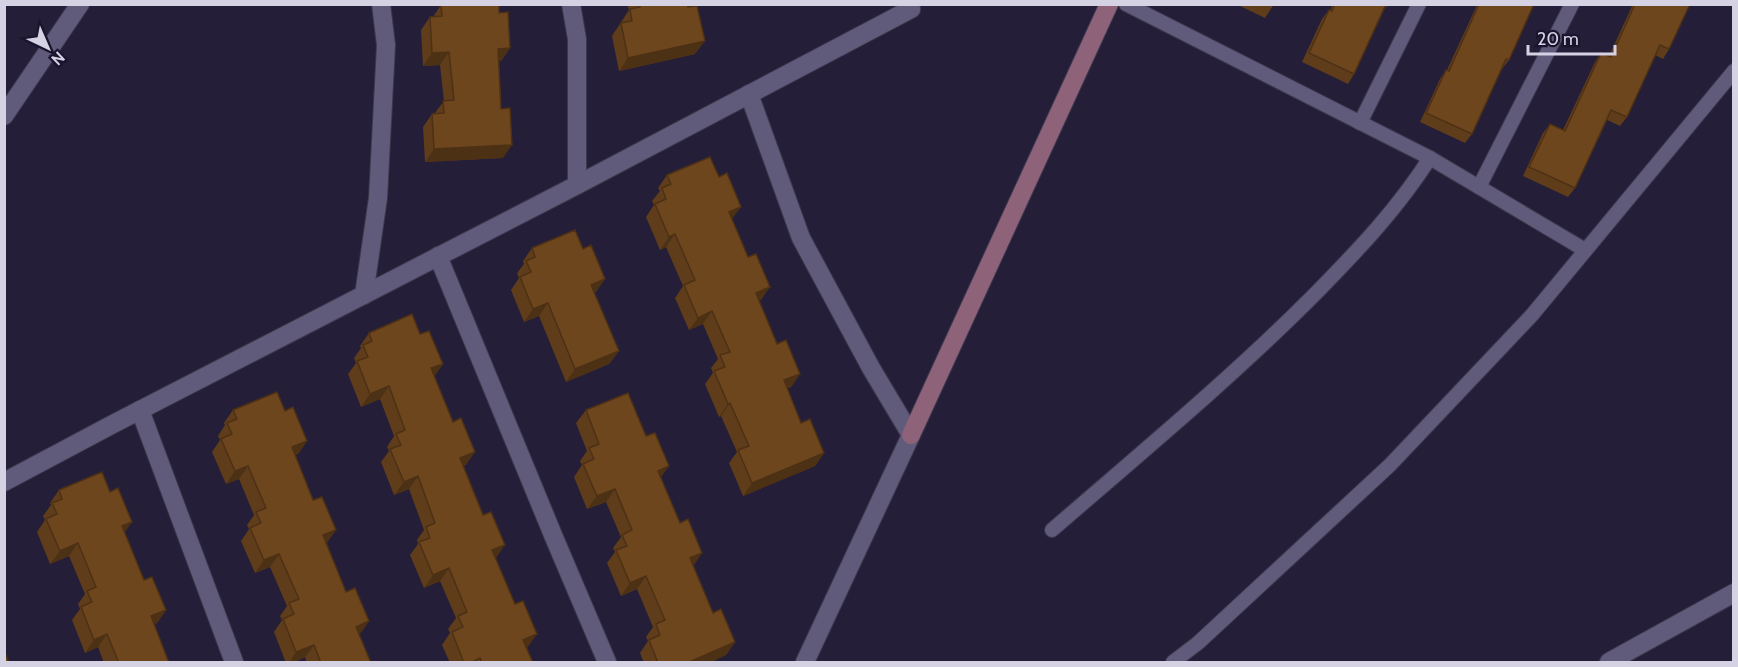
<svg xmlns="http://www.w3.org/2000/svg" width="1738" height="667" viewBox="0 0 1738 667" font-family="Cabin,sans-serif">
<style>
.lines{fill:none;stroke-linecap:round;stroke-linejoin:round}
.lane-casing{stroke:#3e384e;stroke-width:16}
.street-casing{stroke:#3e384e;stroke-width:20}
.secondary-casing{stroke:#3e384e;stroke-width:20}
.lane{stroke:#605b7a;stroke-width:14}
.street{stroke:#605b7a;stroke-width:18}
.secondary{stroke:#8e6379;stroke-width:18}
.wall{fill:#5f3c1a}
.shaded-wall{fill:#4d3115}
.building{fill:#6e461e;stroke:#4d3115;stroke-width:1.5}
</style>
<rect width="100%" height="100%" fill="#241e39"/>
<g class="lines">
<g class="lane-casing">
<g id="lane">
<polyline points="1126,4 1430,158 1585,250"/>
<polyline points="1360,123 1419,4"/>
<polyline points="1479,187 1572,4"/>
<path d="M1052,530C1142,452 1235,375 1319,290C1361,247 1397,209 1430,158"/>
<polyline points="1173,662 1198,643 1390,465 1532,315 1734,71"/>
</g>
</g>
<g class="street-casing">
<g id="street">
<polyline points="571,4 577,39 577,185"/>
<polyline points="749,94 801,238 871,368 911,435 805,662"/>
<polyline points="4,116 80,4"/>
<polyline points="438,256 553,535 607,662"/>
<polyline points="364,295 378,198 386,45 381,4"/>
<polyline points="140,410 234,662"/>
<polyline points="4,482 115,423 577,185 911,9 910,4"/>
<polyline points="1609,662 1734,593"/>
</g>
</g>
<g class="secondary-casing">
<polyline id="secondary" points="911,435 1109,4"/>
</g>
<use href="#lane" class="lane"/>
<use href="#street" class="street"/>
<use href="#secondary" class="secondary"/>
</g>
<g class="wall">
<polygon points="627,4 687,4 695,54 619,71 612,36 629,10"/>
<polygon points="1236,4 1274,4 1265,18"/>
<polygon points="1333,4 1389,4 1387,7 1386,6 1354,74 1348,84 1302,62 1322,19 1329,10 1330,11"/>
<polygon points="1534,4 1509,60 1502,69 1472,134 1465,143 1420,122 1440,79 1446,70 1447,70 1477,5"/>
<polygon points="1633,4 1690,4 1669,49 1663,59 1655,55 1627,117 1620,126 1607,120 1575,188 1568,197 1523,176 1543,133 1550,124 1563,130 1595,62 1601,53 1609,56"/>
<polygon points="441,5 499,13 510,48 501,61 499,61 503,158 425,162 423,127 432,114 434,114 444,101 440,65 423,66 421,30 430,17 433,17"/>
<polygon points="667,175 732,220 761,300 759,301 777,344 800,374 791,387 787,388 801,423 824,453 815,466 743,496 729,463 737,452 721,416 719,417 705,384 713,373 711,368 718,359 703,324 689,330 675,298 683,286 666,247 660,250 646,217 654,205 652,201 660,191 658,188"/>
<polygon points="532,248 596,292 594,293 619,351 609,364 566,382 539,316 524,322 511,290 519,278 517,273 524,264 523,261"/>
<polygon points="369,333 420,334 443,364 434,376 466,465 463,466 528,647 527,647 533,663 450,663 442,645 450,633 448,629 456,618 440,581 424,588 410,555 418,544 417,540 424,530 409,489 394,495 381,462 389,451 387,447 394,436 380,399 361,407 348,374 356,363 354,358 361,348 360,346"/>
<polygon points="233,410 285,411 307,441 298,454 295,455 313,500 336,530 326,543 346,592 369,621 359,635 371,663 307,663 305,657 293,663 286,663 274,632 282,620 280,616 287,606 270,567 255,573 241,541 249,529 247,525 254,515 239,479 226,484 212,452 220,440 218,436 225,425 224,423"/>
<polygon points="586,410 661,477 680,523 702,553 693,566 713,613 735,642 726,655 709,663 644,663 640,653 648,641 646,637 653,627 637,589 621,596 607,563 615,552 613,548 621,537 606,502 587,509 574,477 582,465 580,461 587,451 576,423"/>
<polygon points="59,490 124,532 144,580 166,610 157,623 154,624 169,663 104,663 98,647 85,653 72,620 80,609 78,604 85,594 69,556 50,564 37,532 45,520 43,516 51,505 50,503"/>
</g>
<g class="shaded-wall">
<polygon points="705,41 695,54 619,71 628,58"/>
<polygon points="510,48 501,61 489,62 498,49"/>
<polygon points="449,52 440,65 423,66 432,53"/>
<polygon points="512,145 503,158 425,162 434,149"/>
<polygon points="741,207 732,219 729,212"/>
<polygon points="675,234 666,247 660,250 669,237"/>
<polygon points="605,279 596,292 582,298 591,285"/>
<polygon points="770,287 761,300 747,306 756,293"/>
<polygon points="548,303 539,316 524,322 533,309"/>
<polygon points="712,311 703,324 689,330 698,318"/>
<polygon points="619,351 609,364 566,382 575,369"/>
<polygon points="443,364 434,377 431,368"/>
<polygon points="800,374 791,387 775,393 784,380"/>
<polygon points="389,386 380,399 361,407 370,394"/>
<polygon points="730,403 721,416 719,417 728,404"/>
<polygon points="307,441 298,454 283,460 292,447"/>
<polygon points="475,452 466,465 451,471 460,458"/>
<polygon points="824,453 815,466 743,496 752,483"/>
<polygon points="248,466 239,479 226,484 235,471"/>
<polygon points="669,466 660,479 658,471"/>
<polygon points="418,476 409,489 394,495 404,482"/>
<polygon points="615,489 606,502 587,509 597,496"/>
<polygon points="132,522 123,535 122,526"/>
<polygon points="336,530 327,543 313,548 323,535"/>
<polygon points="78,543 69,556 50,564 60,551"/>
<polygon points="505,545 496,558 492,550"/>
<polygon points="702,553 693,566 690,558"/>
<polygon points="279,554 270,567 255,573 264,560"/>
<polygon points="449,568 440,581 424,588 433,575"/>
<polygon points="646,576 637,589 621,596 630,583"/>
<polygon points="166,610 157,623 142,629 151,616"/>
<polygon points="369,621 360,634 347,640 356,627"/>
<polygon points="107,634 98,647 85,653 94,640"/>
<polygon points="537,634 528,647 514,653 523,640"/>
<polygon points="735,642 726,655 709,663 687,663"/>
<polygon points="314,645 305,657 293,663 289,663 296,652"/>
</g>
<g class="building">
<polygon points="499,4 499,13 508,12 510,48 498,49 501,109 510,108 512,145 434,149 432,114 444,113 443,101 454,100 449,52 432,53 430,17 442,16 441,5"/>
<polygon points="639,4 687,4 688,7 697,6 705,41 628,58 621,23 632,21 630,9 640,7"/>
<polygon points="1335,4 1386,4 1354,74 1309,53 1329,10 1332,11"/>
<polygon points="1479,4 1534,4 1509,60 1506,59 1472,134 1426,113 1446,70 1449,71"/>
<polygon points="1635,4 1690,4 1669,49 1660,45 1627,117 1611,110 1575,188 1529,167 1550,124 1565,131 1601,53 1611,57"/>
<polygon points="710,157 719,177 727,173 741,207 729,212 748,257 756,254 770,287 756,293 777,344 786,340 800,374 784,380 801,423 810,419 824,453 752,483 738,450 749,446 730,403 728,404 714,371 725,367 720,355 730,352 712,311 698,318 684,285 695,280 675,234 669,237 655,204 666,199 662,188 671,184 667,175"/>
<polygon points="575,230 583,249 591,245 605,279 591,285 619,351 575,369 548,303 533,309 520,277 531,272 526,261 535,257 532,248"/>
<polygon points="412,314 420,334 429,331 443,364 431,368 453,422 461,418 475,452 460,458 483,515 491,512 505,545 492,550 515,604 523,601 537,634 523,640 533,663 482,663 480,658 470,663 464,663 452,632 463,627 458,616 467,612 449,568 433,575 419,542 430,538 426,527 435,523 418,476 404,482 390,449 401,445 396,434 405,430 389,386 370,394 357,361 368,357 363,345 372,341 369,333"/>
<polygon points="277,392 285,411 293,407 307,441 292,447 313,500 322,497 336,530 323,535 346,592 355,588 369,621 356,627 371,663 321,663 314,645 296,652 283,619 294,614 289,603 299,599 279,554 264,560 250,528 261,523 256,512 266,508 248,466 235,471 221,439 232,434 227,423 237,419 233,410"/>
<polygon points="628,393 646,436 655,433 669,466 658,471 680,523 688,519 702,553 690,558 713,613 721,609 735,642 687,663 658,663 649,640 660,635 656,624 665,620 646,576 630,583 616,550 627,546 622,535 632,530 615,489 597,496 583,464 594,459 589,448 599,444 586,410"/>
<polygon points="102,472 110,492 118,488 132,522 122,526 144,580 152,577 166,610 151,616 169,663 119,663 107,634 94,640 81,607 92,602 87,591 96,587 78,543 60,551 46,519 57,514 52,503 62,499 59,490"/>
<polygon points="4,650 9,663 4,663"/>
</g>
<rect width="1738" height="667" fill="none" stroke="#d5d2e4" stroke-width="12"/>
<g transform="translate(48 48) rotate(136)" stroke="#1b142e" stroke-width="4.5" paint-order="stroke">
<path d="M0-4.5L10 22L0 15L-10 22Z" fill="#d5d2e4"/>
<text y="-9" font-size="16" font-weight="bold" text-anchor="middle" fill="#d5d2e4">N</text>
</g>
<path d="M1528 45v9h87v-9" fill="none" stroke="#d5d2e4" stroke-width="3"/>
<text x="1537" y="45" font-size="18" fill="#d5d2e4" stroke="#1b142e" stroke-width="4.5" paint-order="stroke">20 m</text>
</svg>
